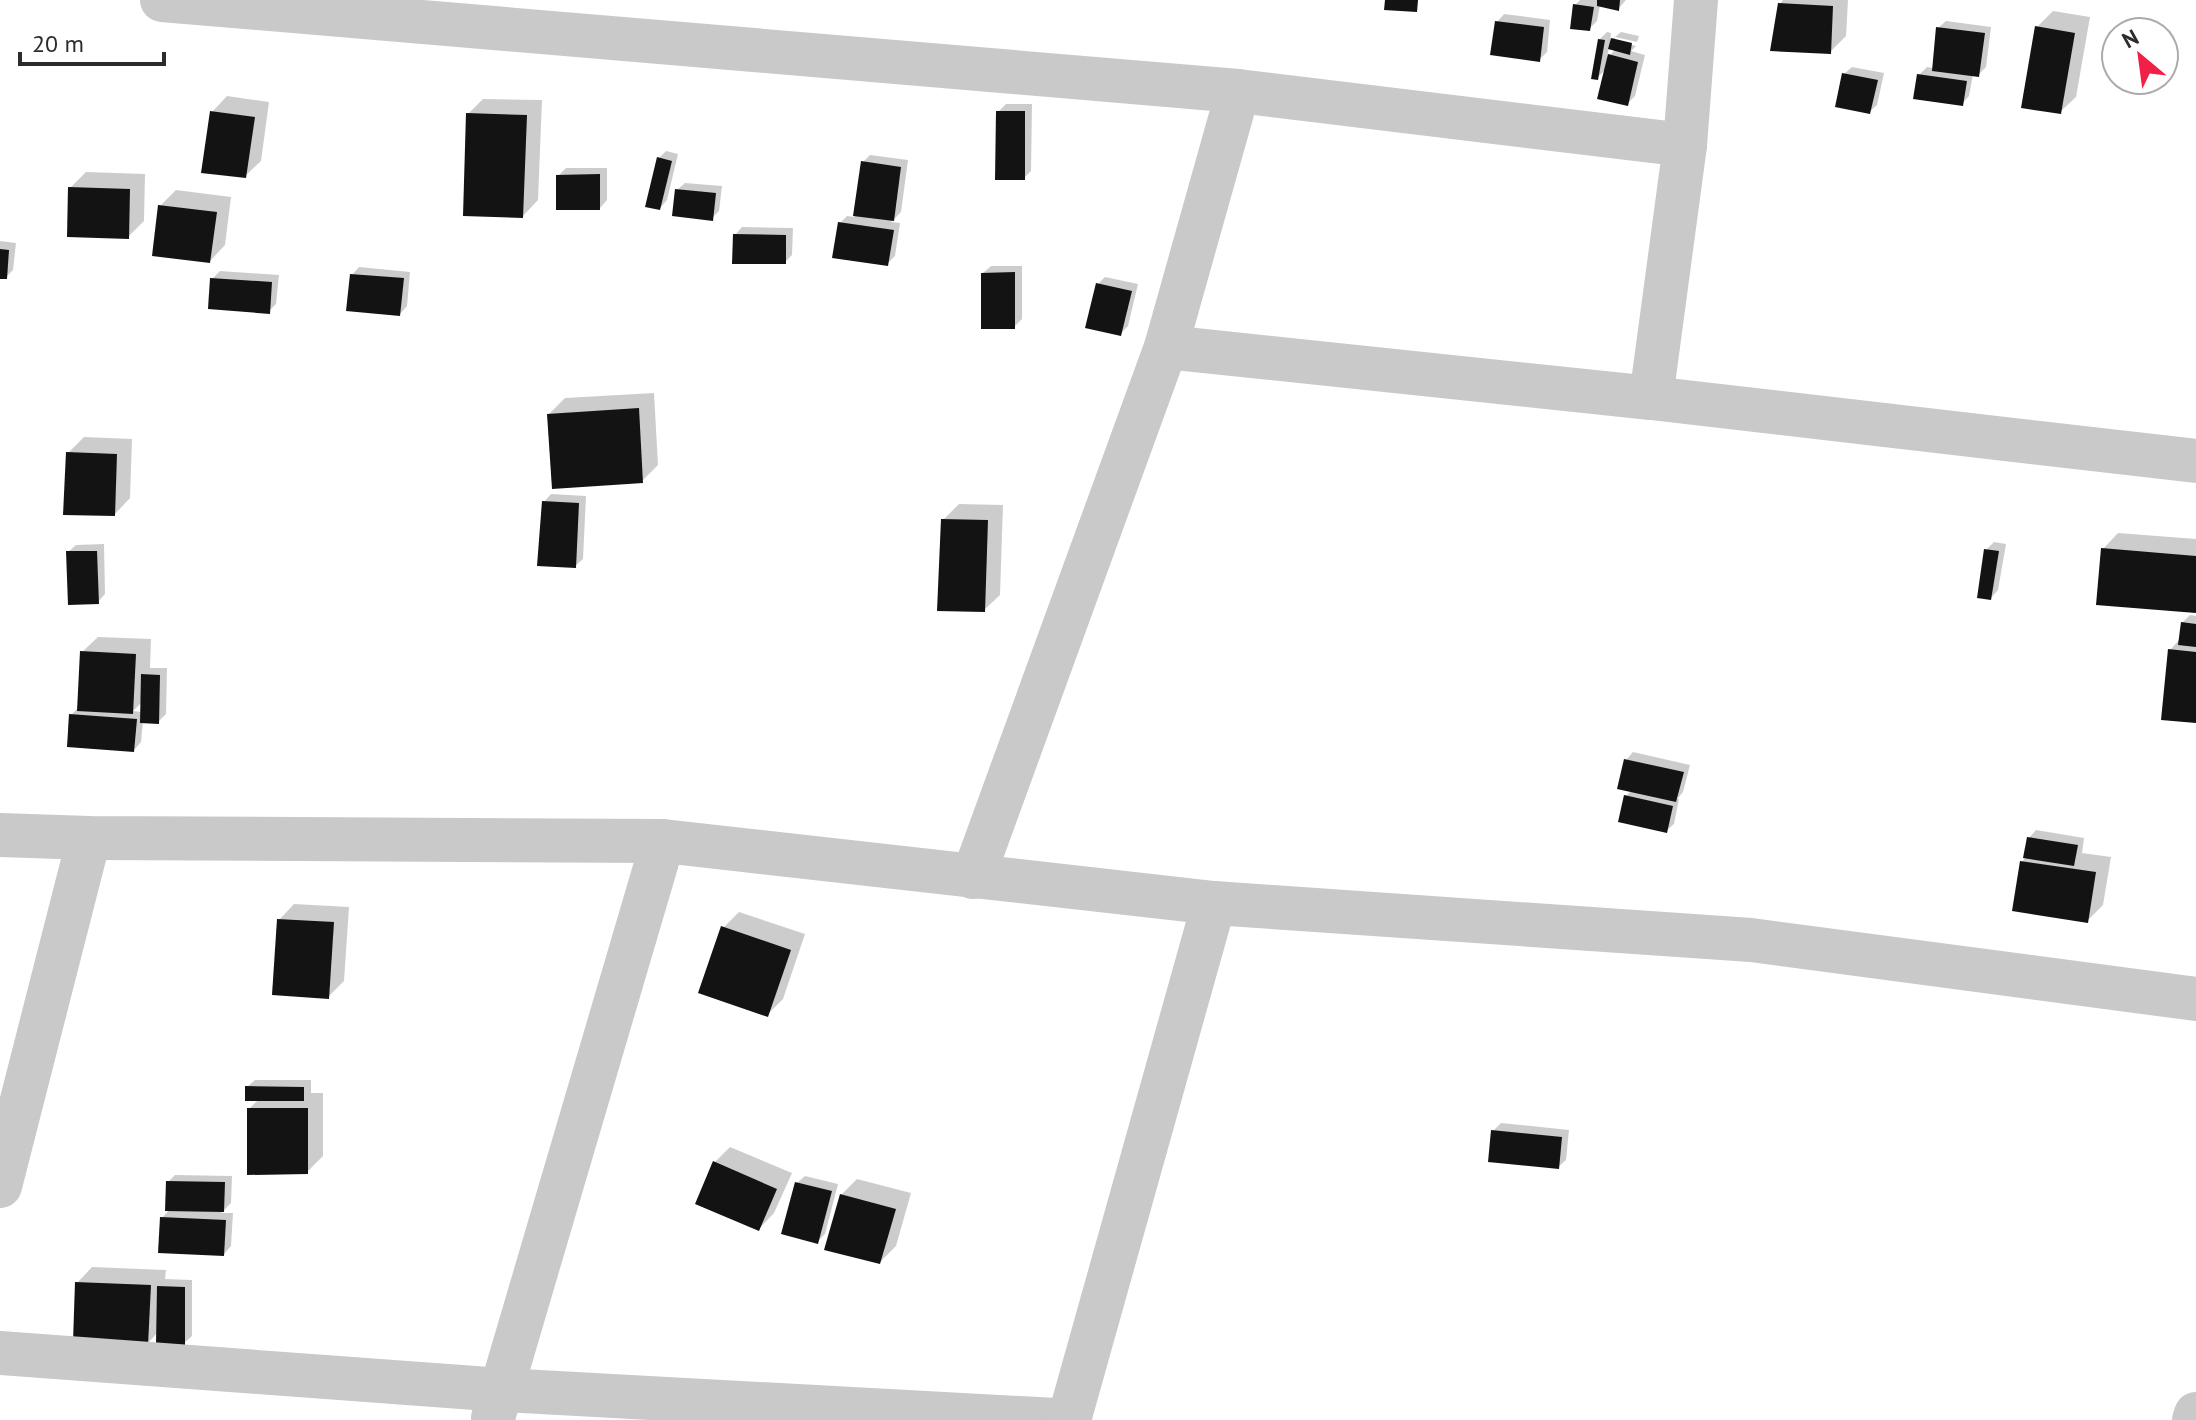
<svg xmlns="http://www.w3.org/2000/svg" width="2196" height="1420" viewBox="0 0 2196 1420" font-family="'PT Sans',sans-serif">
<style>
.shadow{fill:#0003;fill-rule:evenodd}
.building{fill:#131313}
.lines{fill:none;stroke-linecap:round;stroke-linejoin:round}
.street{stroke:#c9c9c9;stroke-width:44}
</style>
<rect width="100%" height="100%" fill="#fff"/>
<g class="shadow">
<polygon points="1580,0 1626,0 1618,9 1600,5 1597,21 1589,29 1575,5"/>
<polygon points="1783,0 1848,0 1846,36 1830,52 1780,4"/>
<polygon points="2053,11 2090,17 2076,97 2060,112 2037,27"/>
<polygon points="1504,14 1550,20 1547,52 1539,60 1497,22"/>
<polygon points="1946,21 1991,27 1986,67 1979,74 1973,74 1969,96 1962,104 1919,75 1927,67 1934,68 1938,28"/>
<path d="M1607,32L1611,33L1610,43L1615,37V41L1636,46L1631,51L1645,55L1635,96L1627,104L1606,69L1597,78L1599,40ZM1609,47L1616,49L1607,58Z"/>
<polygon points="1621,32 1639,36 1637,42 1615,37"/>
<polygon points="1852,67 1884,73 1877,105 1869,112 1844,74"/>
<polygon points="227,96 269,102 261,161 245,176 212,112"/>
<polygon points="483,99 542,100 538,200 523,216 468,114"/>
<polygon points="1006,104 1032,104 1031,171 1024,178 998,112"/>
<polygon points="666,151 678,154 667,200 660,208 659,158"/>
<polygon points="870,155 908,160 901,212 891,222 900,223 895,256 887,264 840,223 847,216 855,217 863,162"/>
<polygon points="566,168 607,168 607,200 600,208 558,176"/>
<polygon points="86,172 145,174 144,221 128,237 70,188"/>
<polygon points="685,183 722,186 719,211 712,218 677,190"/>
<polygon points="176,190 231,197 225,245 210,261 160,206"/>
<polygon points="742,227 793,228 792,255 785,262 735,235"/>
<polygon points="0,241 16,243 13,270 6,277 0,277"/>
<polygon points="991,266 1022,266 1022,319 1014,327 983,273"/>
<polygon points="359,267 410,272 407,306 400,314 352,275"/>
<polygon points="220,271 279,275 276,304 269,311 212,279"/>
<polygon points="1105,277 1138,284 1128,326 1120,334 1098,284"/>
<polygon points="654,393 658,465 642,481 549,414 565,398"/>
<polygon points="84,437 132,439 130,498 115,514 68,453"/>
<polygon points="551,494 586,496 583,559 575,566 544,502"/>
<polygon points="959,504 1003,505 1000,595 984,610 943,520"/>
<polygon points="2118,533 2196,539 2196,611 2103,549"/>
<polygon points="1994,542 2006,544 1998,590 1991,598 1986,550"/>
<polygon points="104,544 105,594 98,602 68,552 76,545"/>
<polygon points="2190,615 2196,616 2196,721 2170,650 2180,639 2182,623"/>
<path d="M98,637L151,639L150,668H167L166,714L158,722L143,721L141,742L134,750L71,715L79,707L82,652ZM142,702V712L133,711Z"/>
<polygon points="1633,752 1690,765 1683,792 1677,799 1679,799 1674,824 1666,831 1626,796 1632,790 1626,760"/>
<polygon points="2036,830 2084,838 2082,853 2111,857 2103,905 2088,920 2022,862 2025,858 2029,838"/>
<polygon points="294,904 349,907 344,981 328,997 279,920"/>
<polygon points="739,912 805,934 783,999 768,1014 723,928"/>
<polygon points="255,1080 311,1080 311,1093 323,1093 323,1156 307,1172 249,1109 259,1099 247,1087"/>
<polygon points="1501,1123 1569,1130 1566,1160 1558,1167 1493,1131"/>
<polygon points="730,1147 792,1173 774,1213 759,1229 715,1162"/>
<polygon points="175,1175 232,1176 231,1203 221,1213 233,1213 231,1246 224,1254 162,1218 170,1209 168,1182"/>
<polygon points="805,1176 838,1184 825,1234 817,1242 797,1183"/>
<polygon points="857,1179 911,1193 896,1246 880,1262 841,1195"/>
<polygon points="92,1267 166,1270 165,1279 192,1280 192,1336 184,1343 158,1332 148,1343 77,1283"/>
</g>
<g class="building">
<polygon points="1385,0 1418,0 1417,12 1384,10"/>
<polygon points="1597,0 1620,0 1619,11 1597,6"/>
<polygon points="1778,3 1833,6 1831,54 1770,51"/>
<polygon points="1573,4 1594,7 1590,31 1570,29"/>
<polygon points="1495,21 1544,27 1540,62 1490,55"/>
<polygon points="2035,26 2075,33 2061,114 2021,108"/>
<polygon points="1936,27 1985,33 1979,77 1932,71"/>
<polygon points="1611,38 1632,43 1630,55 1608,49"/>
<polygon points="1598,39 1605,40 1598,80 1591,79"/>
<polygon points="1608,54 1638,62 1628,106 1597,99"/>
<polygon points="1842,73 1878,80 1870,114 1835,107"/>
<polygon points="1917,74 1967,81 1963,106 1913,99"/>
<polygon points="210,111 255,117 246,178 201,173"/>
<polygon points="996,111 1025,111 1025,180 995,180"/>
<polygon points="466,113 527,115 523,218 463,216"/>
<polygon points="657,157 672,161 660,210 645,207"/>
<polygon points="861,161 901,167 894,221 853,216"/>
<polygon points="600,174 600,210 556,210 556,175"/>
<polygon points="68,187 130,189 129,239 67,237"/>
<polygon points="675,189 716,193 713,221 672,216"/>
<polygon points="158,205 217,212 210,263 152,256"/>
<polygon points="838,222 894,230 888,266 832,258"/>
<polygon points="733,234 786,235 786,264 732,264"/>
<polygon points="0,249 9,250 7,279 0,279"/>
<polygon points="1015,272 1015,329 981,329 981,273"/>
<polygon points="350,274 404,278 400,316 346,311"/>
<polygon points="210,278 272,282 270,314 208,309"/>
<polygon points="1096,283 1132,291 1121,336 1085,328"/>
<polygon points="639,408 643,483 552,489 547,414"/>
<polygon points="66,452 117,454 115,516 63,515"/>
<polygon points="542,501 579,503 576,568 537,566"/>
<polygon points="941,519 988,520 985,612 937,611"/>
<polygon points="2101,548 2196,556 2196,613 2096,605"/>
<polygon points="1984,549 1999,551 1991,600 1977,598"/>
<polygon points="66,551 97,551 99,604 68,605"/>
<polygon points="2181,622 2196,624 2196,647 2178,645"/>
<polygon points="2168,649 2196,652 2196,723 2161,720"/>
<polygon points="80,651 136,654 133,714 77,711"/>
<polygon points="141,674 160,675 159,724 140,723"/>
<polygon points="69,714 137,719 134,752 67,747"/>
<polygon points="1624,759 1684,772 1676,802 1617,789"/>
<polygon points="1624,795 1673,806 1667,833 1618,822"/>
<polygon points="2027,837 2078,845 2074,866 2023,858"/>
<polygon points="2020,861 2096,872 2088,923 2012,911"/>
<polygon points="277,919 334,922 329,999 272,995"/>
<polygon points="721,926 791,950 768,1017 698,993"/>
<polygon points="245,1086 304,1087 304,1101 245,1101"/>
<polygon points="247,1108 308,1108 308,1174 247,1175"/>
<polygon points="1491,1130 1562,1137 1559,1169 1488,1162"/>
<polygon points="713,1161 777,1189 759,1231 695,1204"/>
<polygon points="166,1181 225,1182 224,1212 165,1211"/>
<polygon points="795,1182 832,1191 818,1244 781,1234"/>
<polygon points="840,1194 896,1209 880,1264 824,1250"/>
<polygon points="160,1217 226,1220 224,1256 158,1253"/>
<polygon points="75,1282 151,1285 148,1345 73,1342"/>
<polygon points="157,1286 185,1287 185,1345 156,1345"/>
</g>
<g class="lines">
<g class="street">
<polyline points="162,0 1238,91 1166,347 973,877"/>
<polyline points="1685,145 1696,0"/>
<polyline points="1166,347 1651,398 1685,145 1238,91"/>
<polyline points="1651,398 2196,461"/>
<polyline points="0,835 89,838 663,841 1214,903 1751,940 2196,999"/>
<polyline points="0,1186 89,838"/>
<polyline points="0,1353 502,1390 1056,1420"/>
<polyline points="493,1418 663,841"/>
<polyline points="1069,1420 1214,903"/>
<polyline points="2194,1420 2196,1414"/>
</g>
</g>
<g transform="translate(2140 56) rotate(331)"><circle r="38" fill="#ffffff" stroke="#ababab" stroke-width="2"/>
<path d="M0-6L14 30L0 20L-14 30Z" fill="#f12046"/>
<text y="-12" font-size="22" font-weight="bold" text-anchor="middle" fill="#2c2c2c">N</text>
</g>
<path d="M20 52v12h144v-12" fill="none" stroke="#2c2c2c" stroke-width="4"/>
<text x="32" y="52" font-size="24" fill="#2c2c2c" stroke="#ffffff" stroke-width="6" paint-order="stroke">20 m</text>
</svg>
